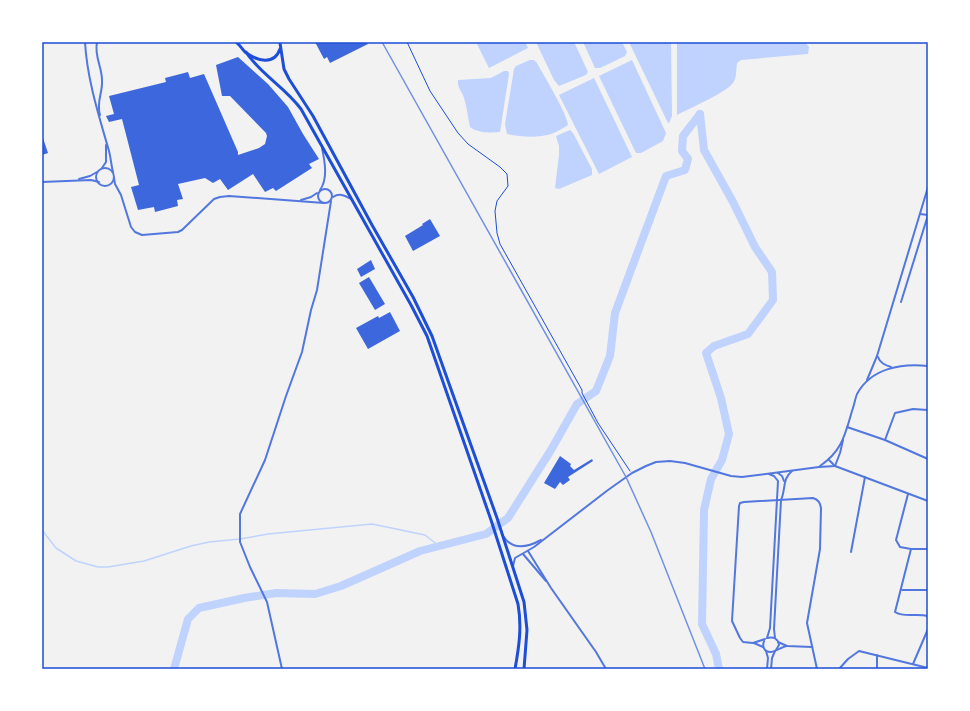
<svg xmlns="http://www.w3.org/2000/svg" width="970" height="711" viewBox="0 0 970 711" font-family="Overpass,sans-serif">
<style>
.water{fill:#bfd3fe}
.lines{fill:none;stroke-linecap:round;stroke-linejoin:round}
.stream{stroke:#bfd3fe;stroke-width:1.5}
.river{stroke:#bfd3fe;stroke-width:8}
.building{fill:#3d67dc}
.path{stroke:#1d4ed8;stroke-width:1}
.minor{stroke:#5277de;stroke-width:2}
.primary{stroke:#1d4ed8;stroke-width:3}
.rail{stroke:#7290e2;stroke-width:1.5}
.neatline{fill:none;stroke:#1d4ed8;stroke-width:1.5}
</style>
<rect width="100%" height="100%" fill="#f2f2f2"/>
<g class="water">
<polygon points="476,42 525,42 528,48 489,68"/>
<polygon points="536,42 574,42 588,72 586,75 559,86 554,80"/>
<polygon points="583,42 622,42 627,52 625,56 600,68 595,68"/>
<polygon points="629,42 671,42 672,116 669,123 668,123"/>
<path d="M677,42H805L809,47L808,54L741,60L737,63C736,69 737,79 732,84C725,93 688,109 677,115Z"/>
<path d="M530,60H534L537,63C544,76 567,113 568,125C563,128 557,132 551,134C538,138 521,137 507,134L505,124L514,69L516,66Z"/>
<polygon points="632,60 666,133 663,141 641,153 636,153 599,76"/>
<path d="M504,71H508L509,74L500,132C491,133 477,133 470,127C468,118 467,107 464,98C462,91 457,88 458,80L491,78Z"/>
<polygon points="594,78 632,157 599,174 559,95"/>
<polygon points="570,130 573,133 592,169 592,175 559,189 555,188 559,155 559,146 556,136"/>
</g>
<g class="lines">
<polyline class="stream" points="42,530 56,548 76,561 98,567 108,567 144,561 191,546 209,542 240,539 268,534 372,524 425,535 439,546"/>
<g class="river">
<polyline points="700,114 704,150 733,202 755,247 772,272 773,300 748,334 714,346 706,353 721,398 729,434 722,460 711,479 704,510 702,624 716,654 719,669"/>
<polyline points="174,669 188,619 199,608 244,598 276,593 315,594 341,586 420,551 486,534 508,518 551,450 577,404 596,391 610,356 615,313 666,176 685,170 688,159 682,151 683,136 700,114"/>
</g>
</g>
<g class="building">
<polygon points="315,42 367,42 368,44 330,63 327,57 324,59"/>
<polygon points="238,57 268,84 288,107 303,134 319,159 309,164 312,168 276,191 273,188 265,192 253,174 228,190 220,179 213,183 205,178 178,184 183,199 177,200 178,206 155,212 154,207 138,210 131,187 139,185 122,119 109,122 106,116 114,114 109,96 166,82 165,78 188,72 190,78 204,74 238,152 238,155 259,148 265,144 267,136 266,133 230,96 222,96 216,65"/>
<polygon points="42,135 48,153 42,155"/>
<polygon points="430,219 440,236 413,251 405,236 423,225 422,224"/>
<polygon points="371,260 375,269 361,277 357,269"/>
<polygon points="369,277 385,304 375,310 359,283"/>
<polygon points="390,312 400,331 368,349 356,328 378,316 379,318"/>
<polygon points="560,456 571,464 570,466 574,470 592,459 593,461 568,477 570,480 563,485 560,482 555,489 544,483"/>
</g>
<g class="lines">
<polyline class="path" points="407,42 430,91 458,133 468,144 500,167 507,174 508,186 497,201 495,211 497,233 500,244 582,390 582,393 598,423 630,471"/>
<g class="minor">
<path d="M85,42C87,79 99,116 109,151C111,158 111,165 113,172"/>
<path d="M97,42C94,56 102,67 102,80C103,93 96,101 100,115"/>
<polyline points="102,168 106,162 106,145"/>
<circle cx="105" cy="177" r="9"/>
<polyline points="114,178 115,184 121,195 131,227 135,232 142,235 178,232 182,230 214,199 220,197 229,196 324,203"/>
<polyline points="79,179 90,176 97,172"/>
<polyline points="42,182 91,180 99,182"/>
<circle cx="325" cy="196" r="7"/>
<path d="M320,190C328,179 325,162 322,148"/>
<path d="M333,197C339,193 344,195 351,199"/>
<polyline points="301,200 311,197 317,193"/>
<polyline points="920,214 928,215"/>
<polyline points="901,302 928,215"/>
<path d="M878,357C880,363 885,365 891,367"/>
<polyline points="867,380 877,356 928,187"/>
<polyline points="847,427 885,440 928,459"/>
<polyline points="885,440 895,413 913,409 928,410"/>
<polyline points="829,460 835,466 928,501"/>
<path d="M820,466C842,451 845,435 852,411C854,406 855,399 857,394C871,368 902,363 928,366"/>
<polyline points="778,473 782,476 784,481"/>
<path d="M908,494L896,540L900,547L911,549L895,612C904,618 917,613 927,616L928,618"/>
<path d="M504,537C513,551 528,547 541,540"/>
<polyline points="911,549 928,549"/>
<polyline points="528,551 551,588 596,652 606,669"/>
<polyline points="851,552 865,477"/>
<polyline points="523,554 546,581"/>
<polyline points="513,566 515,558 534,547 608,490 632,473 646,466 656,462 670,461 685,463 731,476 742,477 819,467 835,466 840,453 843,440"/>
<polyline points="902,590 928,590"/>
<polyline points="767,638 770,628 778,481 774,476 769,474"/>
<path d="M767,638C774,636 778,639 779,645L776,650"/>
<path d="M775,638L774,629L781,500C786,489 782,479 792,471"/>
<path d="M765,639L753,643L743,642L740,638L732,621L739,506L740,503L744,502L813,498C819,500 820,503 821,508L820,549L807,623L817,669"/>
<path d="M764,641C763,644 762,647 765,650C771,656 780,647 787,646"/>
<polyline points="778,642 787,646 812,647"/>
<polyline points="754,643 763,647"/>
<polyline points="766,651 768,658 767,669"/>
<polyline points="877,655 877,669"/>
<polyline points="913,664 928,629"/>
<polyline points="282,669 267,602 250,567 240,542 240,514 265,460 286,396 302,352 311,310 317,290 331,201"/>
<polyline points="771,669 772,658 775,651"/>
<polyline points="839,669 848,659 859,651 928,668"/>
</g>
<g class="primary">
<path d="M236,42C240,45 242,49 245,52C257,61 274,66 280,49"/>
<polyline points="280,43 284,69 289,79 313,116 372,225 413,297 432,336 497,518 524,602 527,630 524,669"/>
<path d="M246,52C260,74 285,87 301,109L411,305L427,336L491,520L518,604C522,627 519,647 515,669"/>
</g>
<polyline class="rail" points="382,42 626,477 651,532 705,669"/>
</g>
<rect width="970" height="711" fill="none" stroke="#ffffff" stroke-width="86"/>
<rect x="43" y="43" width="884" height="625" class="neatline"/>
</svg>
